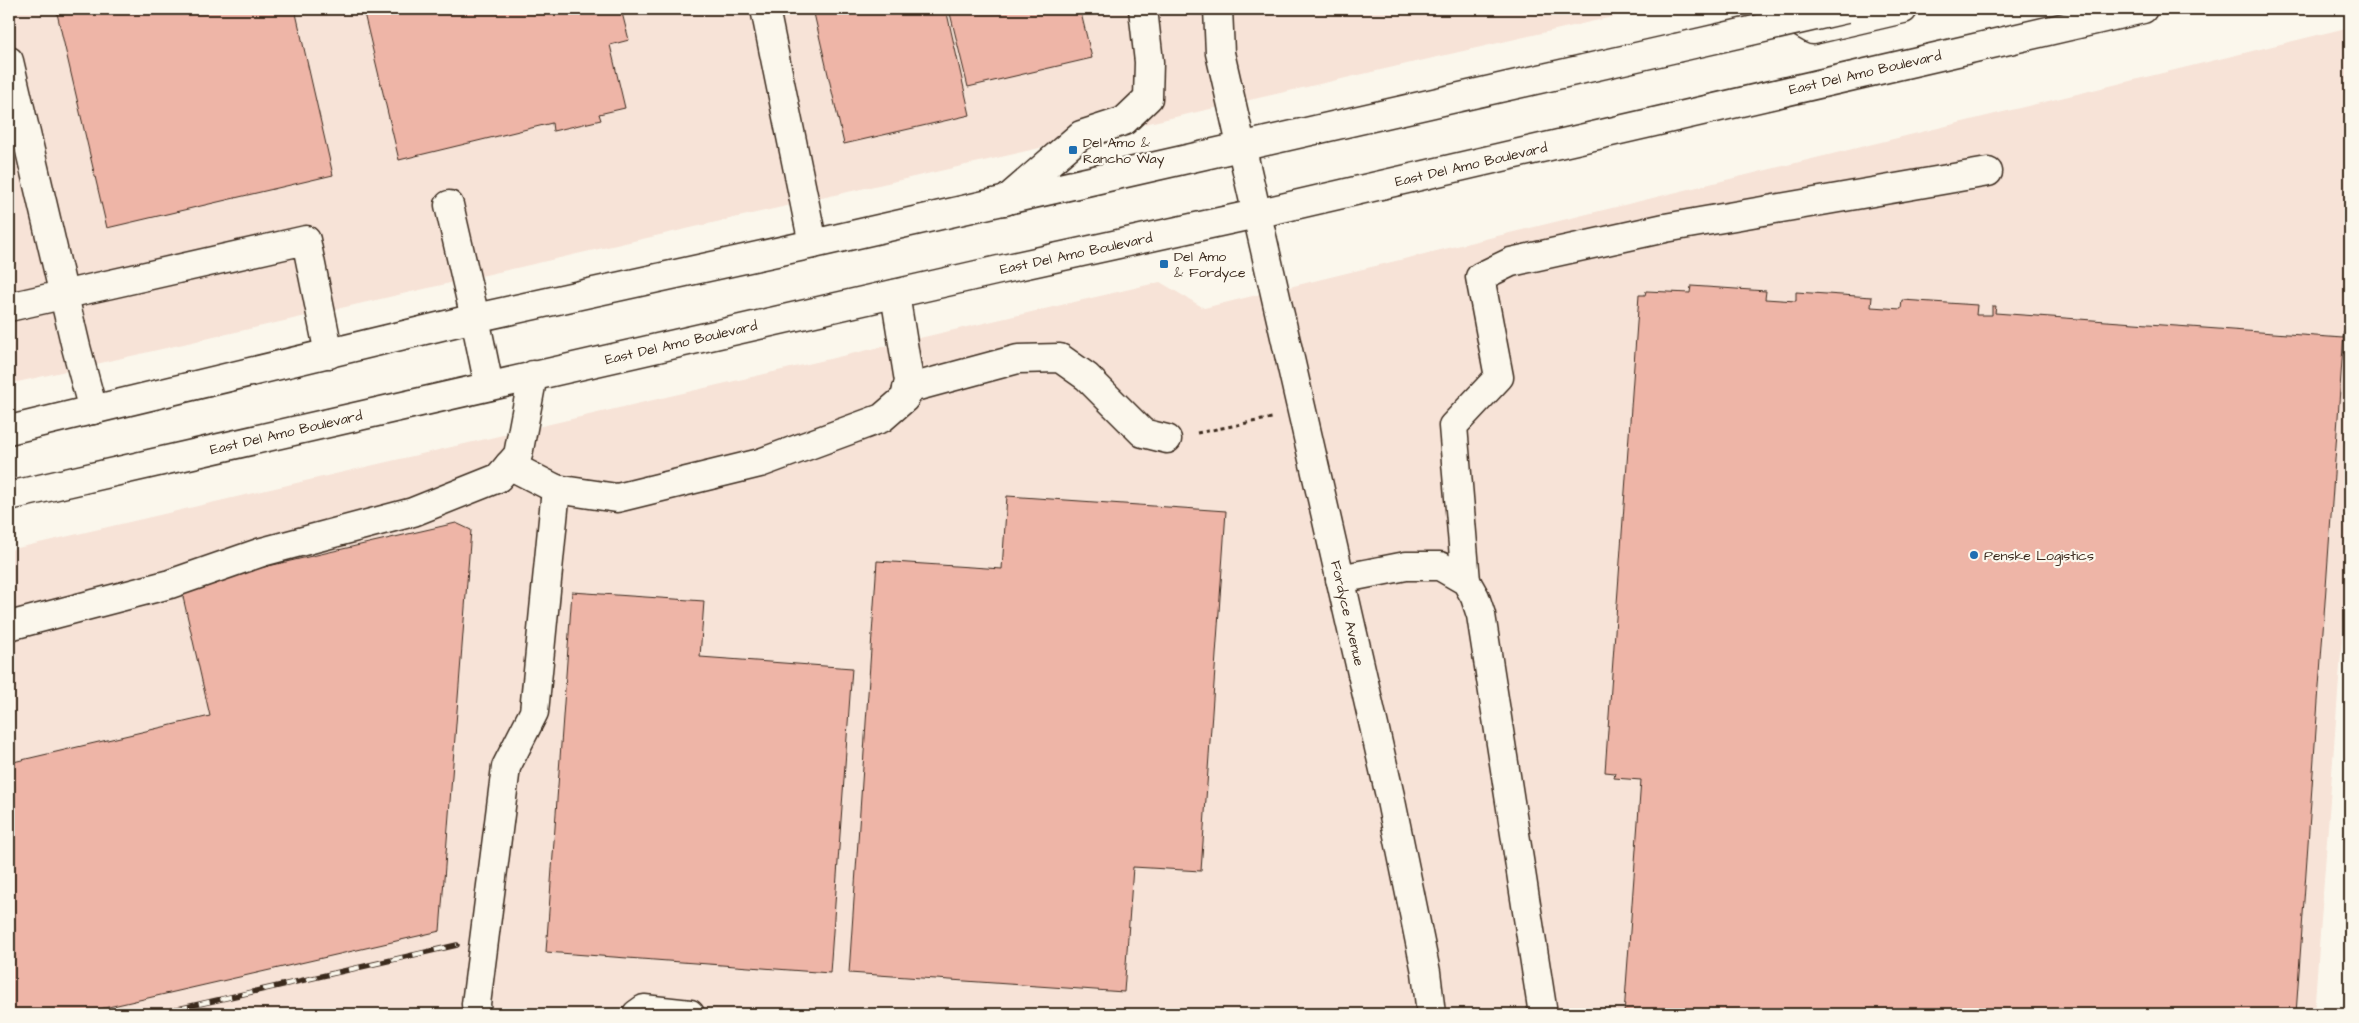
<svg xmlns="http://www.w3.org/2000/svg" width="2359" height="1023" font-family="'Architects Daughter',sans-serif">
<rect width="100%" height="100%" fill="#fbf7ec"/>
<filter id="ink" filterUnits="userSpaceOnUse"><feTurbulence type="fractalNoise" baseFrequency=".02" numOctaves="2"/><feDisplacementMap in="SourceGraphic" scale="10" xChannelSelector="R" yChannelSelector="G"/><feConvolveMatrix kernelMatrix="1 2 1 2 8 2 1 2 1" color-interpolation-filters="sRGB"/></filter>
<g filter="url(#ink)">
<!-- built -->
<g fill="#f7e3d7">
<path d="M9,9H1647L9,384Z"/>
<path d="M2350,27V533L2314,1014H9V550L1160,282L1204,308Z"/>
</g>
<!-- building -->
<g fill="#eeb5a7" stroke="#3b2a1e">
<path d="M56,9H295L333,175L107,228Z"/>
<path d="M363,9H621L629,40L610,45L625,108L599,114L601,120L553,131L552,123L399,160Z"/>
<path d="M813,9H946L970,115L844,144Z"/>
<path d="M949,9H1080L1092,58L968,87Z"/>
<path d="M1691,286L1766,291L1765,299L1796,301V292L1872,297L1871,307L1901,309L1902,300L1977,305L1976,315H1992V306H1996L1995,313L2343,338L2344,332L2296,1014H1624L1641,780L1614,778L1615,773L1605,772L1639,295H1645L1646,291L1690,293Z"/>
<path d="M1007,496L1226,511L1201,871L1133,867L1124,992L849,973L877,561L1002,569Z"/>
<path d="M456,523L471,530L440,931L78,1014H9V763L210,716L183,597L190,584Z"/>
<path d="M572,592L704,601L700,657L852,668L830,973L546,952Z"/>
</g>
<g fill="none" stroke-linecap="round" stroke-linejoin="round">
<defs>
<g id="minor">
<path d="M765,9L813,244"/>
<path d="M1218,9L1220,53L1390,796L1426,972L1431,1014"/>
<path d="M1776,9L1813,30L1903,9"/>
<path d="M9,61L76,347L93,410"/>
<path d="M1005,201L1081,135L1124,121L1148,98L1149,62L1143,9"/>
<path d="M449,205L475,318"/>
<path d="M9,307L306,240L329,354"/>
<path d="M907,389L1018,359L1060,358L1087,377L1143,433L1167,439"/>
<path d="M509,465L556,489L617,498L760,463L882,418L905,398L909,381L895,294"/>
<path d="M1340,579L1406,566H1440L1466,581L1475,597L1481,615L1543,1014"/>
<path d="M1466,581L1453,426L1499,377L1480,277L1511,262L1665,228L1988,172"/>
<path d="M9,626L170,584L262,552L413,512L498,478L518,455L533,375"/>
<path d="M477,1014L476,1004L506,767L534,712L556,489"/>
<path d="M637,1014L644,1009L690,1014"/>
</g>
<g id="major">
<path d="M475,318L489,386"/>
<path d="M9,430L475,318L813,244L1676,48"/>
<path d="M9,496L999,270L1256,214L2143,9"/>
</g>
</defs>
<!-- minor casing -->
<use href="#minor" stroke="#3b2a1e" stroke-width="31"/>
<!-- major casing -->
<use href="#major" stroke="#3b2a1e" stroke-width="31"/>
<!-- path -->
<path stroke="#3b2a1e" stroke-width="3" stroke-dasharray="4 4" stroke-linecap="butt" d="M1197,433L1272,418"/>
<!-- minor -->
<use href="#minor" stroke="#fbf7ec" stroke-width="28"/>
<!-- major -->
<use href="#major" stroke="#fbf7ec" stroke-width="28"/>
<defs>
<g id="rail">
<path d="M156,1014L457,945"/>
<path d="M307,1014L313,1013"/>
</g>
</defs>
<!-- rail casing -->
<use href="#rail" stroke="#3b2a1e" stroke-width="5.5"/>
<!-- rail -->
<use href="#rail" stroke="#fbf7ec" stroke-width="4" stroke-dasharray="11" stroke-linecap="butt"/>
<defs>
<path id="major-bridge" d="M1676,48L1846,9"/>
</defs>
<!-- major-bridge casing -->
<use href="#major-bridge" stroke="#3b2a1e" stroke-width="31" stroke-linecap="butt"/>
<!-- major-bridge -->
<use href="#major-bridge" stroke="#fbf7ec" stroke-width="28"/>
</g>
</g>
<!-- markers -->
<g fill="#1f6fb2" stroke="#fbf7ec" stroke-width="2">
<rect x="1068" y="145" width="10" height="10" rx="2.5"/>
<rect x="1159" y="259" width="10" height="10" rx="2.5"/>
<circle cx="1974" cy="555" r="5"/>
</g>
<g text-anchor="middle" stroke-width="4.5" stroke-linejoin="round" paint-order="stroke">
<!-- street labels -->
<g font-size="14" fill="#3b2a1e" stroke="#fbf7ec">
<text transform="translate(1865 72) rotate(-13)" y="5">East Del Amo Boulevard</text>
<text transform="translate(1471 164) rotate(-13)" y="5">East Del Amo Boulevard</text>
<text transform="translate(1076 253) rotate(-12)" y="5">East Del Amo Boulevard</text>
<text transform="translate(681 342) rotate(-13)" y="5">East Del Amo Boulevard</text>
<text transform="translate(286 432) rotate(-13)" y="5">East Del Amo Boulevard</text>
<text transform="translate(1348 613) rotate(77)" y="5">Fordyce Avenue</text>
</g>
<!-- poi labels -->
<g font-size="14" fill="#3b2a1e" stroke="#fbf7ec" text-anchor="start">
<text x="1083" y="147">Del Amo &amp;<tspan x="1083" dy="16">Rancho Way</tspan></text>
<text x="1174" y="261">Del Amo<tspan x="1174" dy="16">&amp; Fordyce</tspan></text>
<text x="1984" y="560">Penske Logistics</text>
</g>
</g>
<!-- margin -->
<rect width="2359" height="1023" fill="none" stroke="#fbf7ec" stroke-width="30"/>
<rect x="15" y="15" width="2329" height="993" fill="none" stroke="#3b2a1e" stroke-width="2" filter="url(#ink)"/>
</svg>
